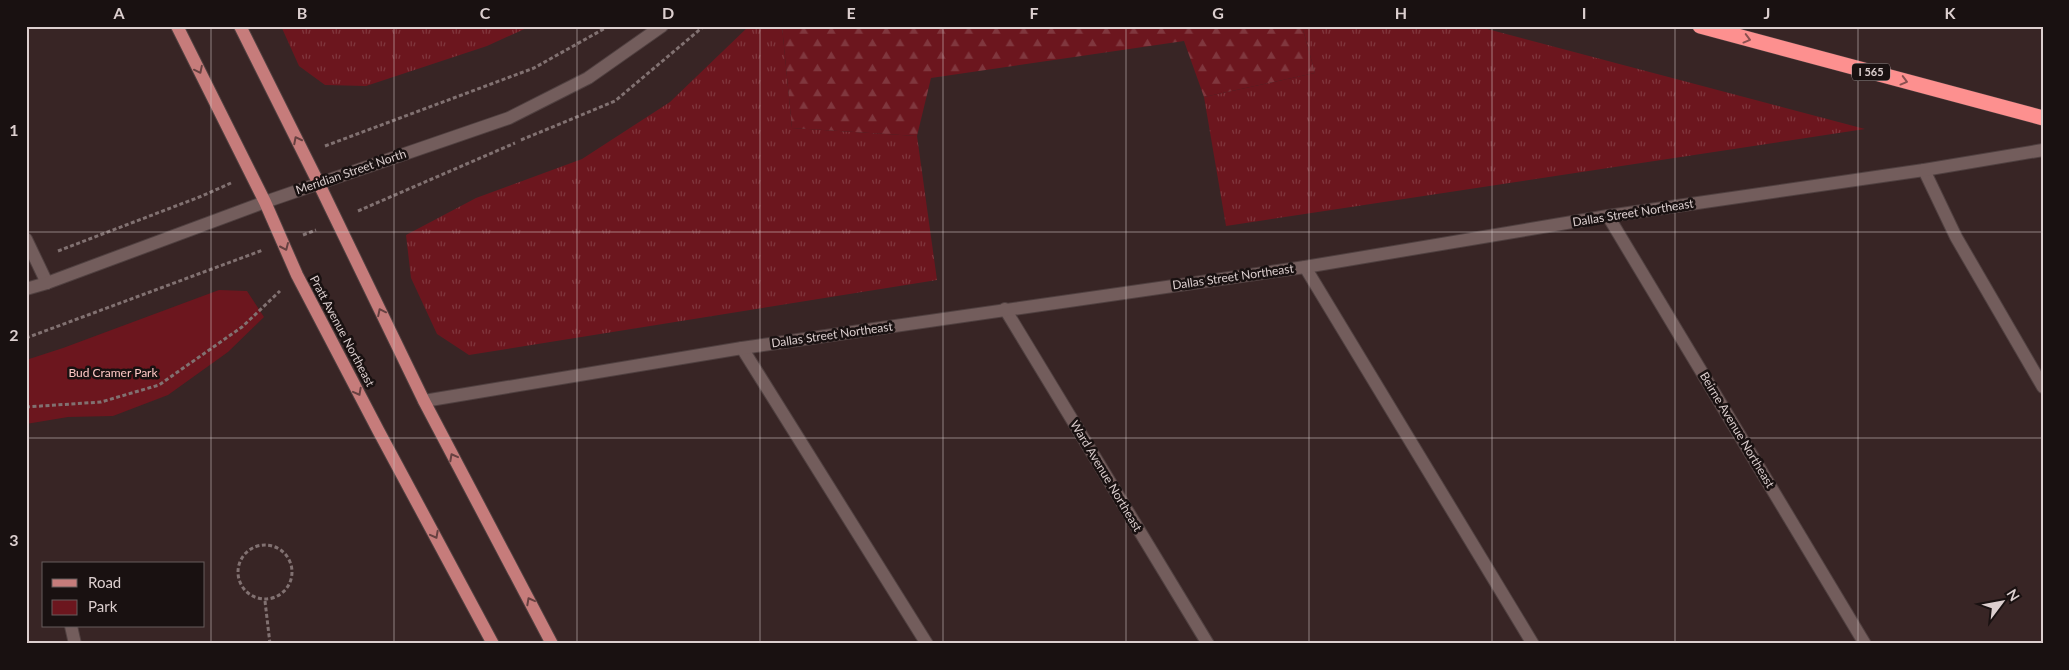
<svg xmlns="http://www.w3.org/2000/svg" width="2069" height="670" font-family="Lato,sans-serif">
<defs>
<pattern id="grass-tufts" width="24" height="20" patternUnits="userSpaceOnUse" patternTransform="scale(1.25)"><rect width="24" height="20" fill="#6c161e"/><path d="M3 7l-1-3M5 7V3M7 7l1-3M15 17l-1-3M17 17v-4M19 17l1-3" fill="none" stroke="#80373e"/></pattern>
<pattern id="forest-firs" width="22" height="20" patternUnits="userSpaceOnUse" patternTransform="scale(1.25)"><rect width="22" height="20" fill="#6c161e"/><path d="M5 1l3.5 6h-7zM16 11l3.5 6h-7z" fill="#80373e"/></pattern>
</defs>
<rect width="100%" height="100%" fill="#382525"/>
<!-- grass -->
<g fill="url(#grass-tufts)">
<path d="M281,26H531L487,46L366,86L325,85L299,66Z"/>
<path d="M749,26H782L792,128L917,136L937,280L469,355L437,334L411,278L406,235L476,198L582,159L670,102Z"/>
<path d="M1302,26H1476L1865,129L1226,226L1204,97L1315,73Z"/>
</g>
<!-- forest -->
<path fill="url(#forest-firs)" d="M782,26H1302L1315,73L1204,97L1184,41L931,78L917,136L792,128Z"/>
<!-- park -->
<path fill="#6c161e" d="M219,290L247,291L264,317L228,352L168,395L113,416L68,417L26,424V360L63,348Z"/>
<g fill="none" stroke-linecap="round" stroke-linejoin="round">
<defs>
<g id="minor">
<path d="M1924,170L1956,237L2043,387"/>
<path d="M1608,216L1865,644"/>
<path d="M26,239L47,283"/>
<path d="M1305,267L1533,644"/>
<path d="M26,289L47,283L265,202L509,118L588,78L662,26"/>
<path d="M1005,309L1208,644"/>
<path d="M742,348L927,644"/>
<path d="M424,401L742,348L1305,267L1608,216L1924,170L2043,150"/>
<path d="M71,626L75,644"/>
</g>
<g id="major">
<path d="M177,26L265,202L297,275L378,430L493,644"/>
<path d="M240,26L319,184L424,401L552,644"/>
</g>
<path id="highway" d="M1700,26L2043,118"/>
</defs>
<!-- minor casing -->
<use href="#minor" stroke="#504040" stroke-width="14"/>
<!-- major casing -->
<use href="#major" stroke="#504040" stroke-width="14"/>
<!-- highway casing -->
<use href="#highway" stroke="#504040" stroke-width="16"/>
<!-- path -->
<g stroke="#817171" stroke-width="3" stroke-dasharray="4 2.5" stroke-linecap="butt">
<path d="M521,140L615,101L704,26"/>
<path d="M325,146L534,68L609,26"/>
<path d="M358,211L515,143"/>
<path d="M303,235L316,230"/>
<path d="M58,251L202,196L231,183"/>
<path d="M26,338L263,250"/>
<path d="M26,407L101,402L159,385L242,327L280,291"/>
<circle cx="265" cy="572" r="27"/>
<path d="M265,601L270,644"/>
</g>
<!-- minor -->
<use href="#minor" stroke="#735d5c" stroke-width="12"/>
<!-- major -->
<use href="#major" stroke="#c67c7b" stroke-width="12"/>
<!-- highway -->
<use href="#highway" stroke="#fd908f" stroke-width="15"/>
</g>
<!-- one-way arrows -->
<defs><path id="oneway-chevron" d="M-2-3.5L2.5 0L-2 3.5" fill="none" stroke-width="1.6" stroke-linecap="round" stroke-linejoin="round" transform="scale(1.25)"/></defs>
<g stroke="#8b5050">
<use href="#oneway-chevron" transform="translate(1747 39) rotate(15)"/>
<use href="#oneway-chevron" transform="translate(1904 81) rotate(15)"/>
</g>
<g stroke="#674141">
<use href="#oneway-chevron" transform="translate(199 70) rotate(64)"/>
<use href="#oneway-chevron" transform="translate(297 140) rotate(-117)"/>
<use href="#oneway-chevron" transform="translate(285 247) rotate(66)"/>
<use href="#oneway-chevron" transform="translate(381 312) rotate(-116)"/>
<use href="#oneway-chevron" transform="translate(358 392) rotate(62)"/>
<use href="#oneway-chevron" transform="translate(453 457) rotate(-118)"/>
<use href="#oneway-chevron" transform="translate(435 535) rotate(62)"/>
<use href="#oneway-chevron" transform="translate(530 601) rotate(-118)"/>
</g>
<!-- grid -->
<path fill="none" stroke="#dccfcf" stroke-width="1" stroke-opacity="0.55" d="M211,26V644M394,26V644M577,26V644M760,26V644M943,26V644M1126,26V644M1309,26V644M1492,26V644M1675,26V644M1858,26V644M26,232H2043M26,438H2043"/>
<g text-anchor="middle" stroke-width="5" stroke-linejoin="round" paint-order="stroke">
<!-- shield labels -->
<rect fill="#191111" stroke="#a29696" stroke-width="1" x="1852" y="63.5" width="38" height="17" rx="4"/>
<g font-size="11" font-weight="bold" fill="#dccfcf">
<text x="1871" y="76">I 565</text>
</g>
<!-- street labels -->
<g font-size="12" fill="#dccfcf" stroke="#191111">
<text transform="translate(351 172) rotate(-19)" y="4">Meridian Street North</text>
<text transform="translate(1633 213) rotate(-9)" y="4">Dallas Street Northeast</text>
<text transform="translate(1233 277) rotate(-8)" y="4">Dallas Street Northeast</text>
<text transform="translate(342 331) rotate(62)" y="4">Pratt Avenue Northeast</text>
<text transform="translate(832 335) rotate(-8)" y="4">Dallas Street Northeast</text>
<text transform="translate(1737 430) rotate(59)" y="4">Beirne Avenue Northeast</text>
<text transform="translate(1106 476) rotate(59)" y="4">Ward Avenue Northeast</text>
</g>
<!-- park labels -->
<g font-size="12" fill="#fdc7c4" stroke="#191111">
<text x="113" y="377">Bud Cramer Park</text>
</g>
</g>
<!-- border -->
<rect width="2069" height="670" fill="none" stroke="#191111" stroke-width="55"/>
<!-- legend -->
<rect x="42" y="562" width="162" height="65" fill="#191111" stroke="#675d5d"/>
<rect x="52" y="579" width="25" height="8" fill="#c67c7b" stroke="#675d5d"/>
<text x="88" y="588" font-size="15" fill="#dccfcf">Road</text>
<rect x="52" y="600" width="25" height="15" fill="#6c161e" stroke="#675d5d"/>
<text x="88" y="612" font-size="15" fill="#dccfcf">Park</text>
<!-- north arrow -->
<g transform="translate(2002 602) rotate(58)" stroke="#191111" stroke-width="4" paint-order="stroke">
<path d="M0-4L9 19L0 12L-9 19Z" fill="#dccfcf"/>
<text y="-8" font-size="14" font-weight="bold" text-anchor="middle" fill="#dccfcf">N</text>
</g>
<rect x="28" y="28" width="2014" height="614" fill="none" stroke="#dccfcf" stroke-width="2"/>
<g font-size="16" text-anchor="middle" font-weight="bold" fill="#dccfcf">
<text x="119" y="19">A</text>
<text x="302" y="19">B</text>
<text x="485" y="19">C</text>
<text x="668" y="19">D</text>
<text x="851" y="19">E</text>
<text x="1034" y="19">F</text>
<text x="1218" y="19">G</text>
<text x="1401" y="19">H</text>
<text x="1584" y="19">I</text>
<text x="1767" y="19">J</text>
<text x="1950" y="19">K</text>
<text x="14" y="136">1</text>
<text x="14" y="341">2</text>
<text x="14" y="546">3</text>
</g>
</svg>
